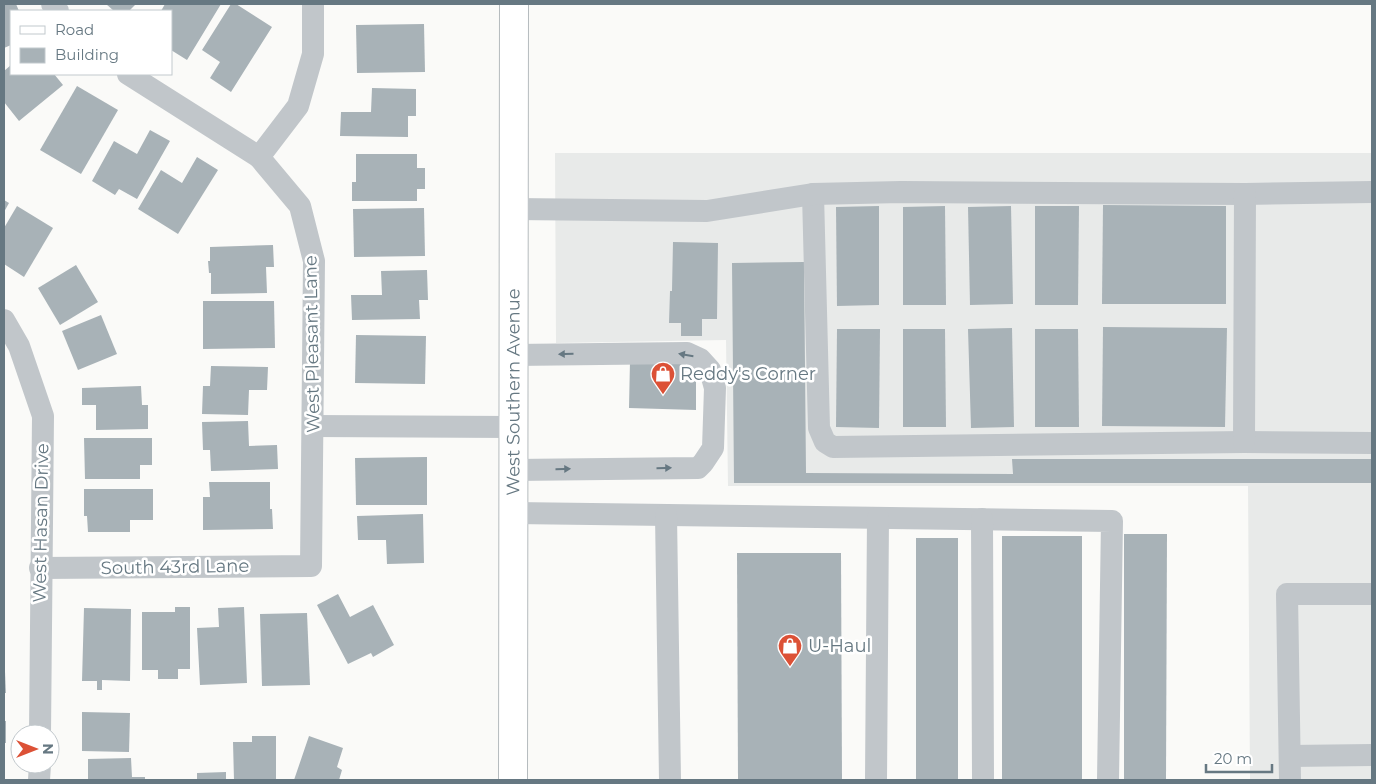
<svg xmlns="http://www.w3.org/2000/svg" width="1376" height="784" font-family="Montserrat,sans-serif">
<rect width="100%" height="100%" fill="#fafaf8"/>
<!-- built -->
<path fill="#e8eae9" d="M555,153H1372V780H1250L1248,486H728L726,340L556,343Z"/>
<!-- building -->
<g fill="#a8b2b7">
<path d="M4,4H16L19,11H11V45L4,48Z"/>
<path d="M106,4H136L129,11H114Z"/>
<path d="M165,4H221L187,60L171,50V11H161Z"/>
<path d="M231,4H236L272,27L231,92L210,78L220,62L202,50Z"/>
<path d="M424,24L425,72L357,73L356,25Z"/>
<path d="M11,65V74H54L63,85L19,121L4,102V71Z"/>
<path d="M77,86L118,110L81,174L40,150Z"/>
<path d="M372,88L416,89V116H408V137L340,136L341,112H371Z"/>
<path d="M150,130L170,141L137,199L119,189L115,195L92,181L114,141L137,154Z"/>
<path d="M356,154H417V168H425V189H417V201H352V182H356Z"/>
<path d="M197,157L218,170L178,234L138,209L161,170L182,183Z"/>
<path d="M4,200L9,203L4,212Z"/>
<path d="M1103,205L1226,206V304H1102Z"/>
<path d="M17,206L53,228L24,277L4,264V228Z"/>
<path d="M879,206V305L837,306L836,207Z"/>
<path d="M945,206L946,305H903V207Z"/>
<path d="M1011,206L1013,304L970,305L968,207Z"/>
<path d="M1035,206H1079L1078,305H1035Z"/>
<path d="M424,208L425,256L354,257L353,209Z"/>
<path d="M673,242L718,243L717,319H702V336H681V323H669L670,291H672Z"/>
<path d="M273,245L274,267H266L267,293L211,294V273H209L208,261H210V247Z"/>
<path d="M804,262L806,473L1013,474L1012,459H1372V483H734L732,263Z"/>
<path d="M76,265L98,302L60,325L38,288Z"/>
<path d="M427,270L428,300H419L420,319L352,320L351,295H382L381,271Z"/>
<path d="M203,301H274L275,348L203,349Z"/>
<path d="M101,315L117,354L78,370L62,331Z"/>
<path d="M1103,327L1227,328L1225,427L1102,426Z"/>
<path d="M1012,328L1014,427L971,428L968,329Z"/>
<path d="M837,329H880L879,428L836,427Z"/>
<path d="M903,329H945L946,427H903Z"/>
<path d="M1035,329H1078L1079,427H1035Z"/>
<path d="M356,335L426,336L425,384L355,383Z"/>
<path d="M630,361L686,362V380L696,381V410L629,408Z"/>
<path d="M211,366L268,367L267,390H249L248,415L202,414L203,386H210Z"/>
<path d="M141,386L142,405H148V429L96,430V405H82V388Z"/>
<path d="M248,421L249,446L277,445L278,469L211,471L210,450H203L202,422Z"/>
<path d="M84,438H152V465H140V479H85Z"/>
<path d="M427,457V505H356L355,458Z"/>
<path d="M209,482H270V509H272L273,529L203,530V497H210Z"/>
<path d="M84,489H153V520H130V532H88L87,516H84Z"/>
<path d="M423,514L424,563L387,564L386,540H358L357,516Z"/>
<path d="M1124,534H1167L1166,780H1124Z"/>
<rect x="1002" y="536" width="80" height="244"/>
<rect x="916" y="538" width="42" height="242"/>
<path d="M737,553H841L842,780H738Z"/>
<path d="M338,594L350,617L373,605L394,645L373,657L371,653L348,664L317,605Z"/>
<path d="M175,607H190V669H178V679H158V670H142V612H175Z"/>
<path d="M244,607L247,683L200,685L197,628L219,627L218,608Z"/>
<path d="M84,608L131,609L130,681L102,680V690H97V681H82Z"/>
<path d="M307,613L310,685L262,686L260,614Z"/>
<path d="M4,672H5L6,693H4Z"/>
<path d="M82,712L130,713L129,752L82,751Z"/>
<rect x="4" y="721" width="2" height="22"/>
<path d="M252,736H276V780H234L233,742H252Z"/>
<path d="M309,736L343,748L337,767L342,770L339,780H294Z"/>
<path d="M131,758L132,777H145V780H88V759Z"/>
<path d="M226,772V780H197V773Z"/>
</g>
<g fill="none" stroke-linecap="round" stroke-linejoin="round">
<defs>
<g id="major">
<path id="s1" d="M513,780L514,4"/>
</g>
</defs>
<!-- major casing -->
<use href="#major" stroke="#b5bbbe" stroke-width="30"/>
<!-- minor -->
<g stroke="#c1c6ca" stroke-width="22">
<path d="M52,4L58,11"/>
<path d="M128,74L259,157"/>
<path d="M813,194L819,428L825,442L833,447L1244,442L1372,443"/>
<path d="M514,209L707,211L813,194L901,192L1245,194L1372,192"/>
<path d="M4,320L19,346L43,416L40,734"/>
<path d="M514,355L687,353L700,359L710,370L715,388L713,448L703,463L698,468L514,470"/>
<path d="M313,426L514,427"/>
<path d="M1244,442L1245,194"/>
<path d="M514,513L1112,521L1108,780"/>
<path d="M666,515L670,780"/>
<path d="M982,519L983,780"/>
<path d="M40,568L311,566L314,261L300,206L259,157L298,106L313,54V4"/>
<path d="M1290,756L1372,755"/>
<path d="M39,780L40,764"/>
<path d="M876,780L878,518"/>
<path d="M1290,780L1287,594H1372"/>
</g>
<!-- major -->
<use href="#major" stroke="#fff" stroke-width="28"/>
</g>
<!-- one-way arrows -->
<defs><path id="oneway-solid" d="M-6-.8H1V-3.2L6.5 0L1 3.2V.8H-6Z" transform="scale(1.25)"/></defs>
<g fill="#667882">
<use href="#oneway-solid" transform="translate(566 354) rotate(179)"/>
<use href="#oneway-solid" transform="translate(686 355) rotate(-170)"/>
<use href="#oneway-solid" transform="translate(664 468) rotate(-1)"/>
<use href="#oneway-solid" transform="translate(563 469) rotate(-1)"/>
</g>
<!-- icons -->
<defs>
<symbol id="shop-pin" viewBox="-11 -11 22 30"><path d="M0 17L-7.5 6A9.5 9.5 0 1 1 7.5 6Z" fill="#dc5136" stroke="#fff"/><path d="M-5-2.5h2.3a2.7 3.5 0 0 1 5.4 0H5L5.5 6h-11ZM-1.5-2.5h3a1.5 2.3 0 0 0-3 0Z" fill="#fff"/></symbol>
</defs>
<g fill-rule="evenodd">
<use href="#shop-pin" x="649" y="360" width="28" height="38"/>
<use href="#shop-pin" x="776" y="632" width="28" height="38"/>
</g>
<g text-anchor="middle" stroke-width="5" stroke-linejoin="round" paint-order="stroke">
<!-- street labels -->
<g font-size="18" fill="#667882" stroke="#fff">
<text transform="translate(312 344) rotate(-91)" y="6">West Pleasant Lane</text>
<text dy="6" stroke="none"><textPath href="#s1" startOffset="388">West Southern Avenue</textPath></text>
<text transform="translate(41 523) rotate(-89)" y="6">West Hasan Drive</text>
<text transform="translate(175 567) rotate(-1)" y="6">South 43rd Lane</text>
</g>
<!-- poi labels -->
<g font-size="18" fill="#667882" stroke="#fff" text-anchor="start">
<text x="680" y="380">Reddy's Corner</text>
<text x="808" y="652">U-Haul</text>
</g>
</g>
<!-- border -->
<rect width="1376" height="784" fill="none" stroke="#667882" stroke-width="10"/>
<!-- legend -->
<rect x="10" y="10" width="162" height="65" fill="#ffffff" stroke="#c2c9cd"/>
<rect x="20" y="26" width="25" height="8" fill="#ffffff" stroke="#c2c9cd"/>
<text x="55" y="35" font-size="15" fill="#667882">Road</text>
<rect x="20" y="48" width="25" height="15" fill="#a8b2b7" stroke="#c2c9cd"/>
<text x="55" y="60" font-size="15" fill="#667882">Building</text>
<!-- north arrow -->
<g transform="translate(35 749) rotate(90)"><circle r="24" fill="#ffffff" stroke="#c2c9cd"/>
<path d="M0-4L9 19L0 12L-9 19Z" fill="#dc5136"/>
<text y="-8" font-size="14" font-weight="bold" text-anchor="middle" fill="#667882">N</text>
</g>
<!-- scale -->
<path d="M1206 764v8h66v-8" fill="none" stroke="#667882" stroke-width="2.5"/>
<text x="1214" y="764" font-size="15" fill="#667882" stroke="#ffffff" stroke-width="4" paint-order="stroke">20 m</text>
</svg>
